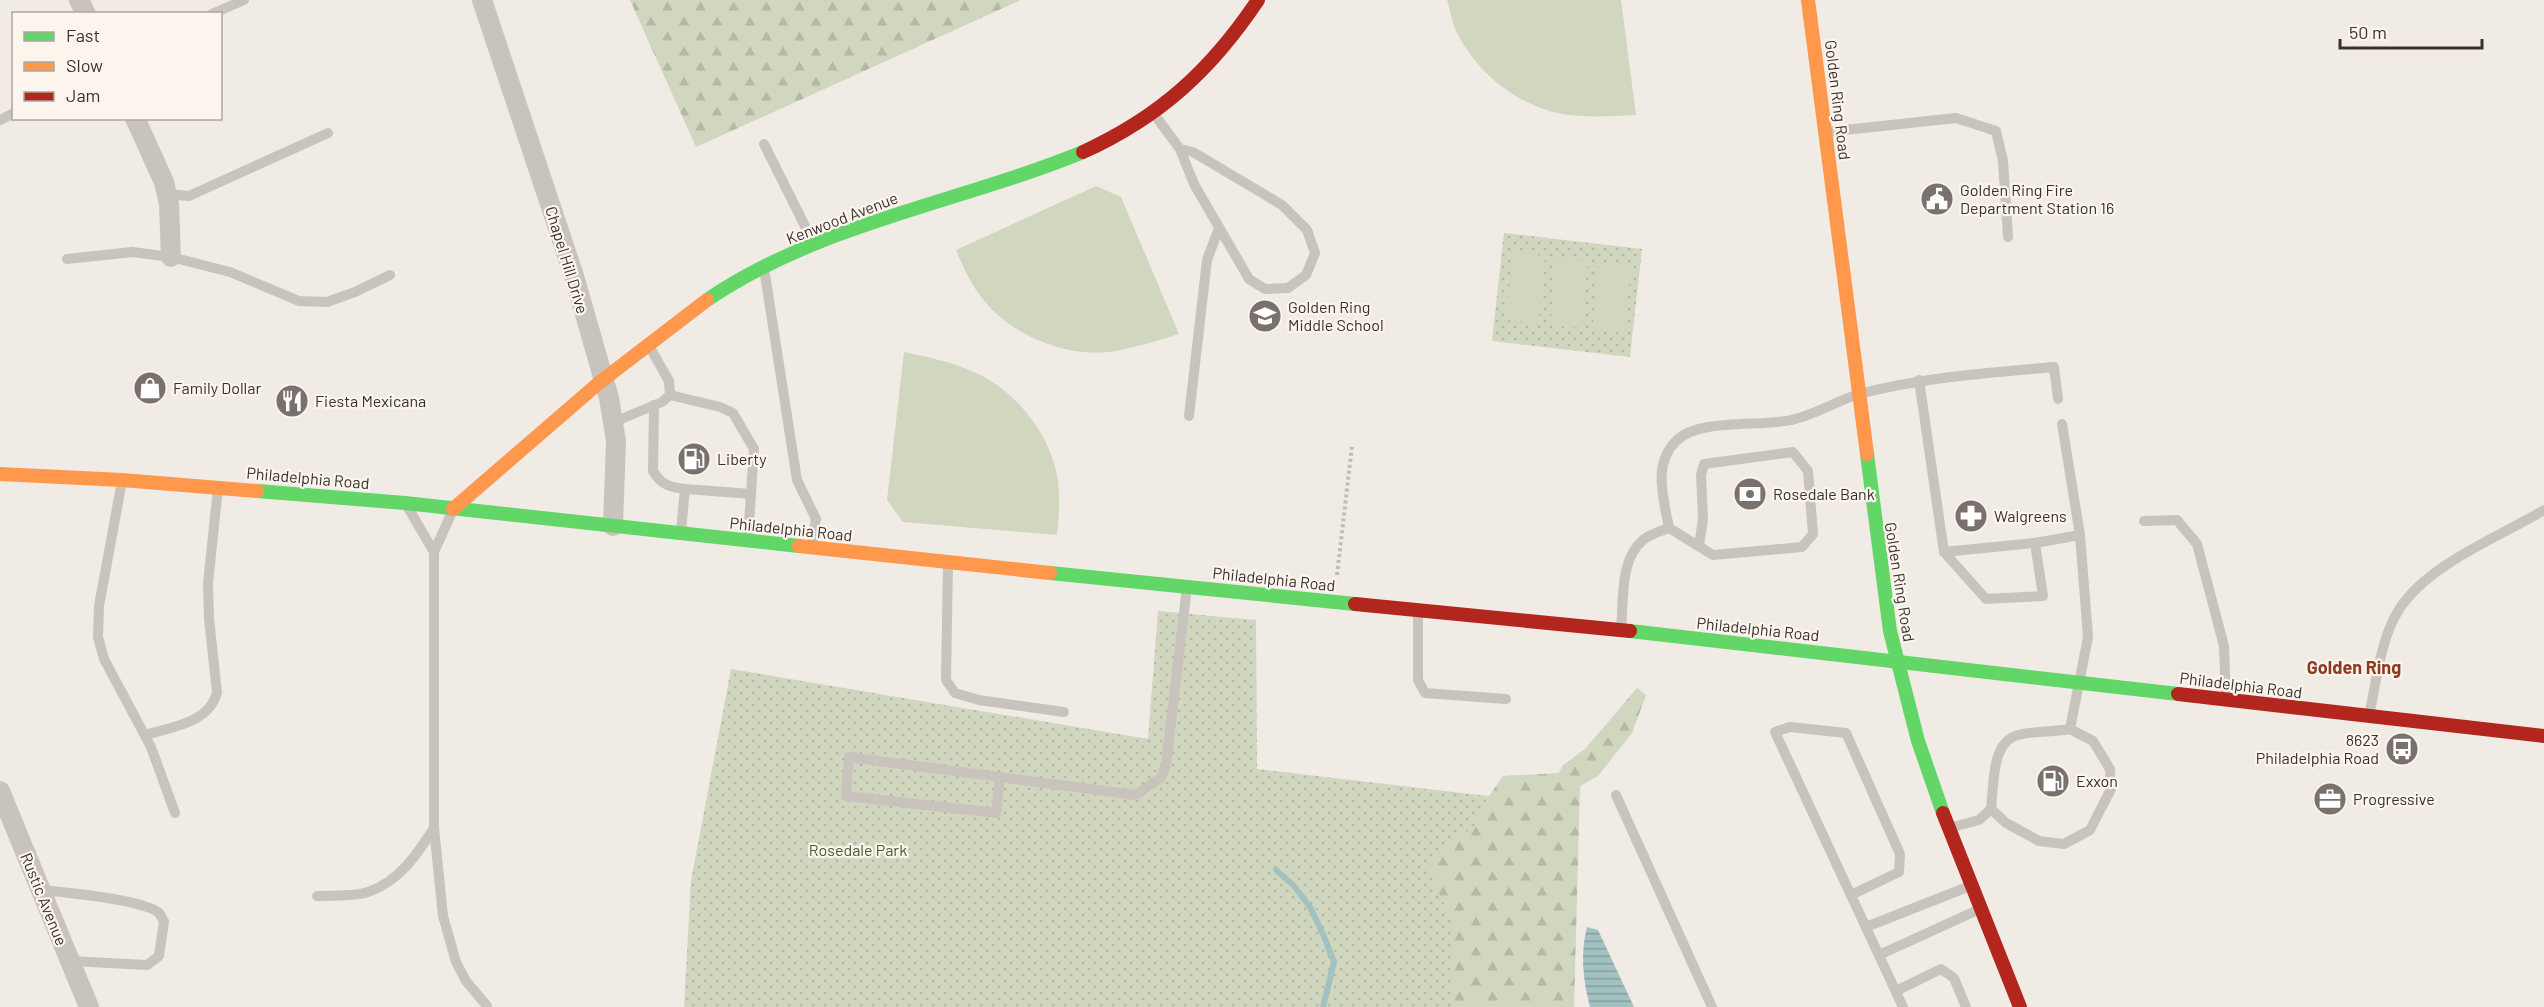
<svg xmlns="http://www.w3.org/2000/svg" width="2544" height="1007" font-family="Barlow,sans-serif">
<defs>
<pattern id="green-dots" width="8" height="8" patternUnits="userSpaceOnUse" patternTransform="scale(1.5)"><rect width="8" height="8" fill="#d1d6bf"/><path d="M2 2h.1M6 6h.1" fill="none" stroke="#b4b8a4" stroke-width="1.8" stroke-linecap="round"/></pattern>
<pattern id="forest-firs" width="22" height="20" patternUnits="userSpaceOnUse" patternTransform="scale(1.5)"><rect width="22" height="20" fill="#d1d6bf"/><path d="M5 1l3.5 6h-7zM16 11l3.5 6h-7z" fill="#b4b8a4"/></pattern>
<pattern id="water-rules" width="6" height="5" patternUnits="userSpaceOnUse" patternTransform="scale(1.5)"><rect width="6" height="5" fill="#a1c2c1"/><path d="M0 2.5h6" fill="none" stroke="#849e9d"/></pattern>
</defs>
<rect width="100%" height="100%" fill="#f0ebe5"/>
<!-- green -->
<g fill="url(#green-dots)">
<path d="M1504,233L1642,249L1630,357L1492,341Z"/>
<path d="M1158,611L1256,620L1257,769L1564,805L1557,1007H684L691,881L731,669L1148,739Z"/>
</g>
<!-- forest -->
<g fill="url(#forest-firs)">
<path d="M630,0H1021L696,147Z"/>
<path d="M1637,688L1646,695L1632,733L1598,776L1580,786L1574,1007H1453L1454,918L1443,902L1429,871L1436,851L1475,826L1485,802L1503,776L1559,773L1562,766L1585,749Z"/>
</g>
<!-- pitch -->
<g fill="#d1d6bf">
<path d="M1447,0H1621L1636,115C1612,116 1587,118 1562,114C1518,106 1476,72 1456,31C1452,22 1450,10 1447,0Z"/>
<path d="M1096,186L1121,197L1179,334C1156,341 1132,349 1108,352C1064,357 1009,334 982,298C971,284 963,267 956,250Z"/>
<path d="M1513,252L1545,256L1538,323L1506,320Z"/>
<path d="M1556,258L1588,261L1581,328L1550,325Z"/>
<path d="M1599,262L1631,266L1624,333L1592,330Z"/>
<path d="M904,352C928,357 952,362 974,372C1015,389 1052,436 1058,481C1060,499 1059,517 1057,535L903,522L887,500Z"/>
</g>
<!-- water -->
<path fill="url(#water-rules)" d="M1587,927L1598,930L1634,1007H1590C1583,980 1580,954 1587,927Z"/>
<g fill="none" stroke-linecap="round" stroke-linejoin="round">
<!-- stream -->
<path stroke="#a1c2c1" stroke-width="6" d="M1276,870L1294,886L1310,907L1323,934L1334,962L1323,1007"/>
<!-- path -->
<path stroke="#c2bbb6" stroke-width="4" stroke-dasharray="3 3" stroke-linecap="butt" d="M1337,575L1352,446"/>
<!-- lane -->
<g stroke="#c9c3be" stroke-width="10">
<path d="M212,14L244,0"/>
<path d="M1154,114L1180,149L1194,184L1249,279L1265,289L1288,288L1306,275L1315,253L1307,230L1282,205L1193,152L1180,149"/>
<path d="M0,120L14,113"/>
<path d="M1826,132L1956,118L1996,131L2003,161L2008,237"/>
<path d="M764,144L814,244"/>
<path d="M166,194L189,196L328,133"/>
<path d="M67,259L132,252L171,257L230,272L299,301L327,302L355,292L390,275"/>
<path d="M764,268L797,480L816,519L812,545"/>
<path d="M1919,380L1944,552L1986,599L2043,596L2035,543L2080,535"/>
<path d="M670,395L720,407L733,413L754,449L748,538"/>
<path d="M654,405L653,471C661,485 670,487 685,489L681,531"/>
<path d="M1189,416L1207,260L1219,228"/>
<path d="M614,422L662,402L670,395L669,381L648,344"/>
<path d="M122,481L99,606L98,637L104,659L151,747L175,813"/>
<path d="M685,489L751,494"/>
<path d="M407,506L434,552"/>
<path d="M453,510L434,552V828L443,916L456,962L466,981L487,1006"/>
<path d="M2144,521L2177,520L2197,544L2224,646L2226,700"/>
<path d="M1669,528C1664,499 1652,465 1676,441C1698,418 1761,427 1791,420C1815,415 1836,401 1859,394C1923,377 1988,373 2054,367L2058,399"/>
<path d="M1944,552L2035,543"/>
<path d="M948,563L946,680L955,693L979,700L1064,712"/>
<path d="M1418,610V680L1425,693L1506,699"/>
<path d="M1621,629C1624,601 1619,560 1643,540C1650,534 1661,531 1669,528L1713,555L1802,547L1813,534L1808,471L1793,452L1704,464L1701,475L1703,519L1699,546"/>
<path d="M2369,715C2377,681 2380,638 2400,608C2429,564 2499,537 2544,510"/>
<path d="M145,735C171,727 210,723 217,692L209,619L208,583L218,488"/>
<path d="M1000,777L996,813L846,796L849,757L1135,795L1161,778L1166,765L1187,587"/>
<path d="M1616,795L1712,1007"/>
<path d="M1991,809L2006,823L2039,841L2064,844L2090,830L2111,789L2110,769L2093,741L2070,729"/>
<path d="M1949,828L1979,820L1991,809C1994,785 1991,742 2018,735C2033,731 2054,732 2070,729L2088,637L2080,535L2062,424"/>
<path d="M41,890C63,892 144,900 159,913C161,915 162,919 164,921L159,956L147,965L70,961"/>
<path d="M1851,895L1899,872L1900,854L1846,733L1790,727L1775,732L1903,1007"/>
<path d="M317,896C333,895 353,897 368,892C399,882 418,853 434,828"/>
<path d="M1866,927L1970,886"/>
<path d="M1879,955L1980,909"/>
<path d="M1896,991L1941,969L1954,978L1966,1007"/>
</g>
<!-- street -->
<g stroke="#c9c3be" stroke-width="20">
<path d="M79,0L86,14"/>
<path d="M482,0L574,276L609,398L616,441L613,526"/>
<path d="M135,118L164,182L169,204L171,257"/>
<path d="M0,791L89,1007"/>
</g>
<!-- fast -->
<g stroke="#63d668" stroke-width="14">
<path d="M707,300C820,223 959,203 1083,152"/>
<path d="M1867,454L1890,631L1918,741L1943,813"/>
<path d="M257,491L405,503L799,546"/>
<path d="M1050,573L1355,604"/>
<path d="M1630,631L2178,694"/>
</g>
<!-- slow -->
<g stroke="#ff974d" stroke-width="14">
<path d="M1808,0L1867,454"/>
<path d="M0,474L122,480L257,491"/>
<path d="M453,509L600,382L707,300"/>
<path d="M799,546L1050,573"/>
</g>
<!-- jam -->
<g stroke="#b3261e" stroke-width="14">
<path d="M1083,152C1160,117 1211,70 1258,0"/>
<path d="M1355,604L1630,631"/>
<path d="M2178,694L2544,736"/>
<path d="M1943,813L2020,1007"/>
</g>
</g>
<!-- icons -->
<defs>
<symbol id="civic-disc" viewBox="-11 -11 22 22"><circle r="9.5" fill="#7a716c" stroke="#fbf5ee"/><path d="M-.6-6.5H3V-4.5H.6V-3L4-1V1h2V6H-6V1h2V-1L-.6-3ZM-1.2 2.5V6h2.4V2.5Z" fill="#fff"/></symbol>
<symbol id="school-disc" viewBox="-11 -11 22 22"><circle r="9.5" fill="#7a716c" stroke="#fbf5ee"/><path d="M0-5L7-2L0 1L-7-2ZM-4 1L0 2.5L4 1V4Q0 6-4 4Z" fill="#fff"/></symbol>
<symbol id="shop-disc" viewBox="-11 -11 22 22"><circle r="9.5" fill="#7a716c" stroke="#fbf5ee"/><path d="M-5-2.5h2.3a2.7 3.5 0 0 1 5.4 0H5L5.5 6h-11ZM-1.5-2.5h3a1.5 2.3 0 0 0-3 0Z" fill="#fff"/></symbol>
<symbol id="restaurant-disc" viewBox="-11 -11 22 22"><circle r="9.5" fill="#7a716c" stroke="#fbf5ee"/><path d="M-5-6h1v4h1v-4h1v4h1v-4h1v5L-1.5 .5V6h-2V.5L-5-1ZM5-6V6H3V1.5H1.5Q1.5-4 5-6Z" fill="#fff"/></symbol>
<symbol id="fuel-disc" viewBox="-11 -11 22 22"><circle r="9.5" fill="#7a716c" stroke="#fbf5ee"/><path d="M-5.5-6h7V0h2V4h1.3V-2.5L3-4.5l.8-.8L6-3V5H2.5V1h-1V6h-7ZM-4.2-4.7v3.2H.2V-4.7Z" fill="#fff"/></symbol>
<symbol id="bank-disc" viewBox="-11 -11 22 22"><circle r="9.5" fill="#7a716c" stroke="#fbf5ee"/><path d="M-6-4H6V4H-6ZM0-2.3a2.3 2.3 0 1 0 0 4.6a2.3 2.3 0 1 0 0-4.6Z" fill="#fff"/></symbol>
<symbol id="pharmacy-disc" viewBox="-11 -11 22 22"><circle r="9.5" fill="#7a716c" stroke="#fbf5ee"/><path d="M-2-6h4v4h4v4h-4v4h-4v-4h-4v-4h4Z" fill="#fff"/></symbol>
<symbol id="bus-disc" viewBox="-11 -11 22 22"><circle r="9.5" fill="#7a716c" stroke="#fbf5ee"/><path d="M-5-6H5V4H4V6H2V4H-2V6H-4V4H-5ZM-3.5-4V0h7V-4ZM-3.5 1.2v1.5H-2V1.2ZM2 1.2v1.5H3.5V1.2Z" fill="#fff"/></symbol>
<symbol id="office-disc" viewBox="-11 -11 22 22"><circle r="9.5" fill="#7a716c" stroke="#fbf5ee"/><path d="M-6-3h4V-5.5h4V-3h4V5H-6ZM-1-4.5V-3h2v-1.5ZM-6 0V1H6V0Z" fill="#fff"/></symbol>
</defs>
<g fill-rule="evenodd">
<use href="#civic-disc" x="1918" y="180" width="38" height="38"/>
<use href="#school-disc" x="1246" y="297" width="38" height="38"/>
<use href="#shop-disc" x="131" y="369" width="38" height="38"/>
<use href="#restaurant-disc" x="273" y="382" width="38" height="38"/>
<use href="#fuel-disc" x="675" y="440" width="38" height="38"/>
<use href="#bank-disc" x="1731" y="475" width="38" height="38"/>
<use href="#pharmacy-disc" x="1952" y="497" width="38" height="38"/>
<use href="#bus-disc" x="2383" y="730" width="38" height="38"/>
<use href="#fuel-disc" x="2034" y="762" width="38" height="38"/>
<use href="#office-disc" x="2311" y="780" width="38" height="38"/>
</g>
<g text-anchor="middle" stroke-width="4.5" stroke-linejoin="round" paint-order="stroke">
<!-- street labels -->
<g font-size="16" fill="#3b302b" stroke="#fbf5ee">
<text transform="translate(1838 100) rotate(83)" y="6">Golden Ring Road</text>
<text transform="translate(842 218) rotate(-21)" y="6">Kenwood Avenue</text>
<text transform="translate(567 260) rotate(73)" y="6">Chapel Hill Drive</text>
<text transform="translate(308 478) rotate(5)" y="6">Philadelphia Road</text>
<text transform="translate(791 529) rotate(6)" y="6">Philadelphia Road</text>
<text transform="translate(1274 579) rotate(6)" y="6">Philadelphia Road</text>
<text transform="translate(1900 582) rotate(81)" y="6">Golden Ring Road</text>
<text transform="translate(1758 629) rotate(6)" y="6">Philadelphia Road</text>
<text transform="translate(2241 685) rotate(7)" y="6">Philadelphia Road</text>
<text transform="translate(44 899) rotate(68)" y="6">Rustic Avenue</text>
</g>
<!-- poi labels -->
<g font-size="16" fill="#3b302b" stroke="#fbf5ee" text-anchor="start">
<text x="1960" y="196">Golden Ring Fire<tspan x="1960" dy="18">Department Station 16</tspan></text>
<text x="1288" y="313">Golden Ring<tspan x="1288" dy="18">Middle School</tspan></text>
<text x="173" y="394">Family Dollar</text>
<text x="315" y="407">Fiesta Mexicana</text>
<text x="717" y="465">Liberty</text>
<text x="1773" y="500">Rosedale Bank</text>
<text x="1994" y="522">Walgreens</text>
<text x="2379" y="746" text-anchor="end">8623<tspan x="2379" dy="18">Philadelphia Road</tspan></text>
<text x="2076" y="787">Exxon</text>
<text x="2353" y="805">Progressive</text>
</g>
<!-- park labels -->
<g font-size="16" fill="#4a5a2e" stroke="#fbf5ee">
<text x="858" y="856">Rosedale Park</text>
</g>
<!-- neighbourhood labels -->
<g font-size="18" font-weight="bold" fill="#8c3b22" stroke="#fbf5ee">
<text x="2354" y="674">Golden Ring</text>
</g>
</g>
<!-- legend -->
<rect x="12" y="12" width="210" height="108" fill="#fbf5ee" stroke="#aea6a0" stroke-width="1.5"/>
<rect x="24" y="32" width="30" height="9" fill="#63d668" stroke="#aea6a0" stroke-width="1.5"/>
<text x="66" y="42" font-size="18" fill="#3b302b">Fast</text>
<rect x="24" y="62" width="30" height="9" fill="#ff974d" stroke="#aea6a0" stroke-width="1.5"/>
<text x="66" y="72" font-size="18" fill="#3b302b">Slow</text>
<rect x="24" y="92" width="30" height="9" fill="#b3261e" stroke="#aea6a0" stroke-width="1.5"/>
<text x="66" y="102" font-size="18" fill="#3b302b">Jam</text>
<!-- scale -->
<path d="M2340 39v9h142v-9" fill="none" stroke="#3b302b" stroke-width="3"/>
<text x="2349" y="39" font-size="18" fill="#3b302b" stroke="#fbf5ee" stroke-width="4.5" paint-order="stroke">50 m</text>
</svg>
